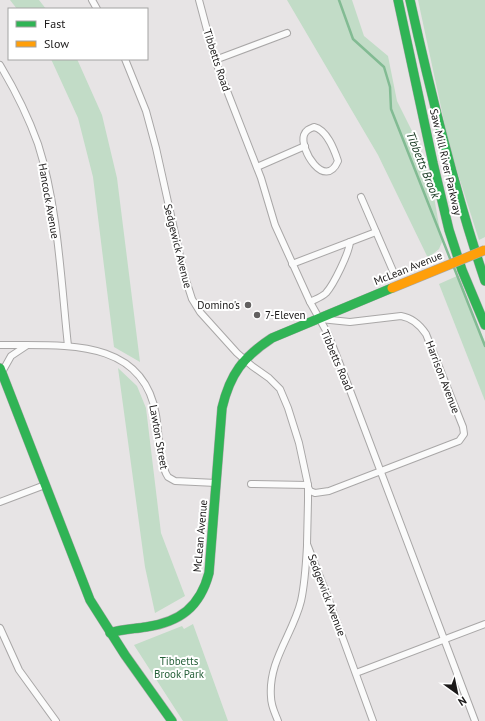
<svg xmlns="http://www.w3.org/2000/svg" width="485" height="721" font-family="'PT Sans',sans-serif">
<rect width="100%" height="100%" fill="#e7e4e5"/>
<!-- green -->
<g fill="#c2dcc7">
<path d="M10,0H39L46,9H17Z"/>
<path d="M287,0H352L364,36L388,56L397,101L420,147L434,197L442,242L439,249L428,258L378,155Z"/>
<path d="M418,0H485V237L479,240L450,149Z"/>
<path d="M51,59H77L102,115L117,178L140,362L114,347L93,177L78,118Z"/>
<path d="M457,276L485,342V401L439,284Z"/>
<path d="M118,368L137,386L146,408L161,533L185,596L155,613L145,567Z"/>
<path d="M193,624L228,721H183L134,645L182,626L184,629Z"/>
</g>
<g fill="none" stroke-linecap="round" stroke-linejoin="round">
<!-- stream -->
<g stroke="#82bb93" stroke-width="2.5">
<path d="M339,0L353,39L384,67L390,87L391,109L451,261"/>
<path d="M453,265L485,346"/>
</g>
<defs>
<g id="street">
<path d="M92,0L97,9"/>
<path d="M199,0L215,60L261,178L275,225L310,302L328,334L348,385L475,721"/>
<path d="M125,59L146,111L156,148L184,274L192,299L200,312L237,353L252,366L269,378L280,389L288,408L299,443L308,485V501L307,544L327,595L373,721"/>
<path d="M215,60L287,33"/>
<path d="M0,65C15,90 28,116 38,144C58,206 61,281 68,346"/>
<path d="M314,127C327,130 334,149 338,161C325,191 299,149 304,135C306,130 309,129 314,127Z"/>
<path d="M257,167L305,146"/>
<path d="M361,197L393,271"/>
<path d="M292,264L376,232"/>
<path d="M310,302C316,299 322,297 326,293C334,284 349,253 350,242"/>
<path d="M0,345C61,346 143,336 156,415C159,432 159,464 168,477L175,481L216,483"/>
<path d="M2,372L11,356L26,346"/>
<path d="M251,484L308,485"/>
<path d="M308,487L310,491L315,493L329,491L459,441L464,434L463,427L426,334C420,325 413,318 401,316L350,322L320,319"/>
<path d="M0,502L45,485"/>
<path d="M0,628L19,670L56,721"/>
<path d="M356,673L485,624"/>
<path d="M278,721C275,713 271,706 271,697C268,661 293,634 301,601C305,583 306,564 307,546"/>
</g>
<g id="fast">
<path d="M398,0L433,163L449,230L462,270L485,325"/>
<path d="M410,0C431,95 454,189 485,281"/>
<path d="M0,368L90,600L125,655L172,721"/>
<path d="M110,633C122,629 134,629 146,627C180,622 200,607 209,573L222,408C230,374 243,357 272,338L392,288"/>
</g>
</defs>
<!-- street casing -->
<use href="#street" stroke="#a9a7a7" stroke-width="8"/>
<!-- fast casing -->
<use href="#fast" stroke="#a9a7a7" stroke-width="10"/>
<!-- street -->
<use href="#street" stroke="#fbfbfb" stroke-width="6"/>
<!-- fast -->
<use href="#fast" stroke="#30b455" stroke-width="9"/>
<defs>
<path id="slow-bridge" d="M392,288L485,250"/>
</defs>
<!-- slow-bridge casing -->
<use href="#slow-bridge" stroke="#a9a7a7" stroke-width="10" stroke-linecap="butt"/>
<!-- slow-bridge -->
<use href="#slow-bridge" stroke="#ff9f0a" stroke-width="9"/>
</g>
<!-- markers -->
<g fill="#626060" stroke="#fff" stroke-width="1.5">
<circle cx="248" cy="305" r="4"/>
<circle cx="257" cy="315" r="4"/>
</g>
<g text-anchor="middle" stroke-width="4" stroke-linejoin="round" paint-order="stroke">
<!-- street labels -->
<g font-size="11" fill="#1b1919" stroke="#fff">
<text transform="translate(217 60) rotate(72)" y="4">Tibbetts Road</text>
<text transform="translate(446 162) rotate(77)" y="4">Saw Mill River Parkway</text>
<text transform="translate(49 201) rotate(80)" y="4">Hancock Avenue</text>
<text transform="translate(178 246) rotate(76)" y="4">Sedgewick Avenue</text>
<text transform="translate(408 268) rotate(-22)" y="4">McLean Avenue</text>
<text transform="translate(337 360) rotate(67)" y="4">Tibbetts Road</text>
<text transform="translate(443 377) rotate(69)" y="4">Harrison Avenue</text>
<text transform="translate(159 437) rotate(80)" y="4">Lawton Street</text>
<text transform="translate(200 536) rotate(-85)" y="4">McLean Avenue</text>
<text transform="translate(327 595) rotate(69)" y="4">Sedgewick Avenue</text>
</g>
<!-- poi labels -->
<g font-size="11" fill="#1b1919" stroke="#fff" text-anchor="end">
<text x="240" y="309">Domino's</text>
<text x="265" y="319" text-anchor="start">7-Eleven</text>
</g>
<!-- park labels -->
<g font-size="11" fill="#255f38" stroke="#fff">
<text x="179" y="665">Tibbetts<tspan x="179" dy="13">Brook Park</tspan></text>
</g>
<!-- water labels -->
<g font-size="12" font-style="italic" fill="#12351d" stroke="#fff">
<text transform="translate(423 165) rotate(68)" y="4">Tibbetts Brook</text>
</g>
</g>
<!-- legend -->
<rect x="8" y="8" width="140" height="52" fill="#ffffff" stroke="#a4a3a3"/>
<rect x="16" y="21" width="20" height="6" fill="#30b455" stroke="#a4a3a3"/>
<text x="44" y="28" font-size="12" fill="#1b1919">Fast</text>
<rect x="16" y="41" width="20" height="6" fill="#ff9f0a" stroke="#a4a3a3"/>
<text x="44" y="48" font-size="12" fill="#1b1919">Slow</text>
<!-- north arrow -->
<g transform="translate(457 693) rotate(147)" stroke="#ffffff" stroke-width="3" paint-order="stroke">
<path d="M0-3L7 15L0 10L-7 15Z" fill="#1b1919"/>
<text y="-6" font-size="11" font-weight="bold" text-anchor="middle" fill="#1b1919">N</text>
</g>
</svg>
